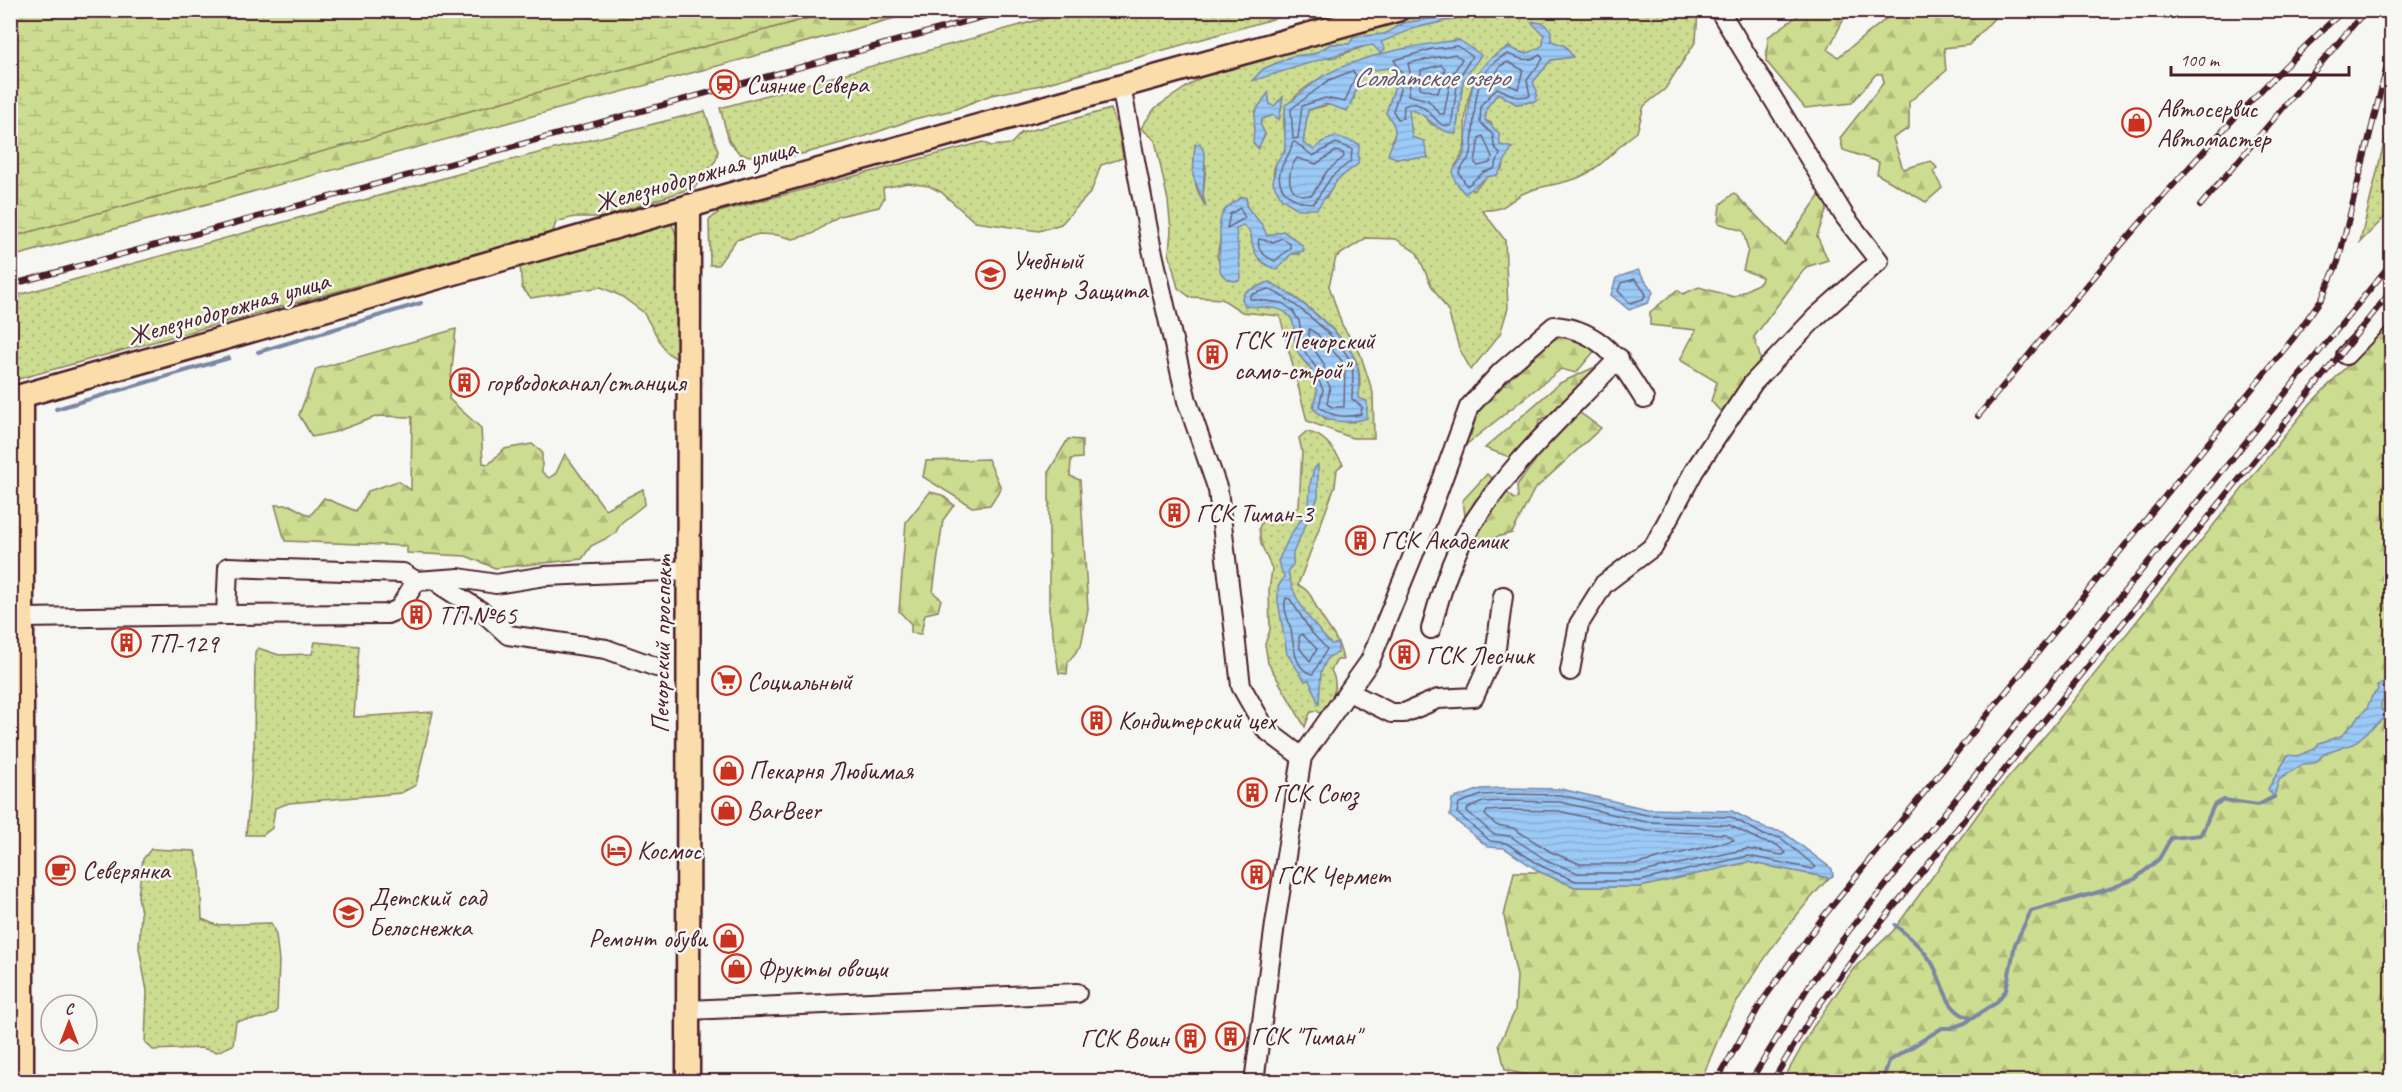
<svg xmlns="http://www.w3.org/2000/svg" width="2402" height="1092" font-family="Caveat,sans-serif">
<defs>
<pattern id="grass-dots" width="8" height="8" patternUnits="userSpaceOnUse" patternTransform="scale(1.5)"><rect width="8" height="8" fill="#ccdc90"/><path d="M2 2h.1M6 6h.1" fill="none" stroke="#b1bc7c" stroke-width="1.8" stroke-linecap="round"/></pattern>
<pattern id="forest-firs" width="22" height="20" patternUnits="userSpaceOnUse" patternTransform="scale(1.5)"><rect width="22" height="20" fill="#ccdc90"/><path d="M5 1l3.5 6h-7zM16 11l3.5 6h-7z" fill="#b1bc7c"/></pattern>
<pattern id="wetland-marsh" width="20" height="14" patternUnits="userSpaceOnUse" patternTransform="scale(1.5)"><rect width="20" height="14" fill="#ccdc90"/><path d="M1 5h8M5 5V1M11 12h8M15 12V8" fill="none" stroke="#b1bc7c"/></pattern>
<pattern id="water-rules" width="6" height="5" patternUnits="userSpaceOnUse" patternTransform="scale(1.5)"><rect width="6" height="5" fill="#9bcaf7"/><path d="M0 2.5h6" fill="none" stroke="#87add4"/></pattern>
</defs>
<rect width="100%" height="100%" fill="#f6f6f2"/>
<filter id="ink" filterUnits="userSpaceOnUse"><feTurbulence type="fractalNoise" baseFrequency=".0167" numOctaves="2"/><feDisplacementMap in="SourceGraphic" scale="12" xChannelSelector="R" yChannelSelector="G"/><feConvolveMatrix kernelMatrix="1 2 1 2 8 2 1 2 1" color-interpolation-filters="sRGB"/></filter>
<g filter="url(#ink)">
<!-- grass -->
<g fill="url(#grass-dots)" stroke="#8b7e5e" stroke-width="1.5" fill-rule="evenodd">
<path d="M1071,11H1301L1041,85L991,95L953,110L914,119L866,136L806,153L774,160L740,154L729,141L720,108Z"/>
<path d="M1438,11H1466L1439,14L1434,18L1404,23L1385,34L1354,37L1350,44H1331L1314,54L1293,56L1263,69L1253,80L1319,59L1335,57L1415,28L1488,11H1698L1696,41L1665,89L1644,106L1637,132C1617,146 1603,167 1580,177C1562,185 1539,185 1522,194C1504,204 1505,211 1482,210L1505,240L1508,308L1500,334L1471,370L1459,348L1448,311L1431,285L1417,253L1396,239L1366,238L1336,257L1329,286L1342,325L1360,353L1373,393L1374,438H1352L1307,421L1280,316L1242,312L1222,299L1190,297L1178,288L1169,253L1171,230L1168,201L1155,140L1141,128L1155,108L1209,72ZM1532,22L1543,23L1551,41L1565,46L1572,57L1551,60L1533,82L1536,101L1516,104L1498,93L1487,107L1485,120L1491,123L1500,145L1512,148L1505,157L1503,168L1487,177L1473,191L1455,166C1466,152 1465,144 1465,127C1466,93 1477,60 1510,47C1524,56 1529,55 1543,45L1544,35ZM1459,40L1463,81L1456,134L1431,124L1421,112L1408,109L1412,137L1428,157L1396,158L1392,141C1399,129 1394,123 1386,113L1398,77L1389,67L1365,71L1356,85L1354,99L1308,110L1303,143L1314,151L1322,142L1357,164L1337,180L1326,198L1282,199C1275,187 1269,173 1278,160C1280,157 1284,153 1285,149C1288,138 1282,127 1284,117C1292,69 1419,45 1459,40ZM1268,94L1270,105L1274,107L1279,101L1282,106L1280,113L1262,119L1260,124L1265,134L1258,148L1255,112ZM1195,145L1206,166L1203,197L1206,207C1192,187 1193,168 1195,145ZM1242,197L1247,201V207L1267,236L1283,231L1297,241L1299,254H1291L1277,270C1260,260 1252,254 1251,233L1244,225L1236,229L1238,264L1241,272L1233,281L1225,276L1217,257C1221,238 1222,209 1242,197ZM1269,282C1295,294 1351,338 1358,367C1363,384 1357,405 1354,422L1327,420L1313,408L1317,391L1312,371L1300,356L1294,323L1288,314L1281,309L1242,298L1245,292Z"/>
<path d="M1111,109L1119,133L1123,158L1101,165L1091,192L1061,224L1039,231L975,222L941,192L929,186L908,183L883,188L884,198L879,207L839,216L812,234L793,239L777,235L759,234L736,240L718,265H710L709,220L719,212L983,142L991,146L1011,144L1021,133Z"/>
<path d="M705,111L718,151L716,160L695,187L605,217H574L556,222L553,232L11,381V297L491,165Z"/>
<path d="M2391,114V211L2360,242Z"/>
<path d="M669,220C688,245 681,315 681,348L677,359L666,352L643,312L621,296L601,287L531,298L522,288L520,264Z"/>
<path d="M1306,432C1324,433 1334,450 1343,464L1337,469L1335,486L1298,585C1313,592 1312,601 1320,614C1331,633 1338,636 1343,660H1337L1331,670C1342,691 1329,698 1322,717L1317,710L1310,713L1305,727L1268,663L1265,644L1270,630L1269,591L1272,569L1261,544L1259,528L1262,521L1291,513L1299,506L1302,451L1299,438Z"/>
<path d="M315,642L359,646L354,717L433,712L416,785L401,793L289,803L275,808L272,828L263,835H246L254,745L255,652L258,648L279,655L312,654Z"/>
<path d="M151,849L195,851L200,871L202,919L216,925L271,923L276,935L279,961L277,1012L265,1018L236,1021L233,1045L217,1052L201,1048L153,1050L145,1042L147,991L139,948L141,913L138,896L143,859Z"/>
</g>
<!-- forest -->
<g fill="url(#forest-firs)" stroke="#8b7e5e" stroke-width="1.5">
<path d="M1806,10L1848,11L1828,50L1838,57L1896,11H1929L1934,16L1941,11H2001L1969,45L1944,48L1946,71L1909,102V128L1893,138L1903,169L1931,161L1937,168L1933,171L1942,188L1926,202L1877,174L1879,162L1843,150L1840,138L1884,82L1882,74H1876L1852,103L1805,108L1766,61L1768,37Z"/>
<path d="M834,11H921L11,257L10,237Z"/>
<path d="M1734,193L1785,245L1819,196L1826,198L1828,206L1817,236L1828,260L1806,267L1754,337L1762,363L1721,412L1711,401L1717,382L1680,360L1696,330L1650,325V312L1677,290L1683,294L1699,287L1734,297L1761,282L1762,277L1743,270L1748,250L1743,231L1718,223L1720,205Z"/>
<path d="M2391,321V1081L1782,1082L1813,1027L1854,968L1893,931L1986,803L2050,730L2310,404Z"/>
<path d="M456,329L449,399L481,428L483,463L489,464L504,449L532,444L542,452V472L549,478L556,473L565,454L605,509L643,489L645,504L621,523L615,534L591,546L582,559L495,568L466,556L407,553V546L285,541L275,505H290L310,516L324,498L356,511L368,491L398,481L411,490L412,417L378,416L335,432L312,437L299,415L316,369Z"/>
<path d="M1562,331L1597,348L1576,373L1561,369L1462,448V442L1471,435L1477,412L1501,380Z"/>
<path d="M1597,366L1599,374L1569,408L1539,420L1538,427L1543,430L1576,410L1601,428L1534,490L1512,533L1477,542L1465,516L1463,500L1487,474L1514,499L1518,498L1517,485L1536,460L1515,459L1485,448L1560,383Z"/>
<path d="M1068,439L1082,440V458L1071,459L1070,476L1080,480L1088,609L1081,646L1068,662L1067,674L1059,673L1049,610V471Z"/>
<path d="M988,459L1001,488L990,505L972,507L923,477L926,461Z"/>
<path d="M930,492L942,495L954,505L943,520L933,592L941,599L938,611L925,614L921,634L911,633V624L899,611L906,522Z"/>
<path d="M1748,862L1829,878C1793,916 1750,975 1726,1022C1716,1041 1710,1062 1700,1081H1551L1505,1070L1499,1044L1515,1011L1517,976L1504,916L1514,872H1540L1575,887H1640Z"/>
</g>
<!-- wetland -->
<path fill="url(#wetland-marsh)" stroke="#8b7e5e" stroke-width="1.5" d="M15,11V10L834,11L11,237V115Z"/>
<!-- water -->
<g fill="url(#water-rules)" stroke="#7b86a5" stroke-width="1.5">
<path d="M1466,11H1488L1415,28L1381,42L1385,49L1380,53L1373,45L1361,47L1252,81L1263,69L1293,56L1314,54L1331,44H1349L1354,37L1385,34L1404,23L1434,18L1444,13Z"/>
<path d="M1531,22L1543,23L1551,31V41L1565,46L1573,57L1551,60L1533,82L1537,91L1536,101L1516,104L1498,93L1487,107L1485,120L1499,133L1500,145L1512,148C1505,157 1504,167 1497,175L1487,177L1465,194C1439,164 1462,171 1465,150C1471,107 1462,67 1510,47C1524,56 1529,55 1543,45L1544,35Z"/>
<path d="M1459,40L1481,55L1463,81L1456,134C1428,129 1431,113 1409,110L1412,137L1424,141L1428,158H1396L1388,155C1394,135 1401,131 1386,113L1398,77L1389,68L1365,71C1357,84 1355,97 1347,111L1326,104L1308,110L1303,143L1314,150L1322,142L1336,136L1359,144L1358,164L1337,180L1317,209H1298L1282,199L1273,183L1276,163L1285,151V105C1300,97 1310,83 1325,75C1364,54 1416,45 1459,40Z"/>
<path d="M1268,93L1270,105L1274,106L1283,97L1279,120L1273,115L1262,119L1260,124L1265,134L1258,148L1253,143L1255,112Z"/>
<path d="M1200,143L1205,155L1203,196L1206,207L1193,176L1195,145Z"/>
<path d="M1242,197H1246L1247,207L1263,226L1267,236L1283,231L1302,245L1304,251L1291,254L1277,270C1258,263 1252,253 1251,233L1243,225L1236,229L1241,277L1239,281C1212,281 1220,258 1220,243C1221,231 1217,222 1224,211C1228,205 1236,201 1242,197Z"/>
<path d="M1638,270L1653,292L1648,303L1629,310L1611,295L1616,278Z"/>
<path d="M1269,282C1294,294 1350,338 1357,365C1360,375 1359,387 1358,398L1367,401V418C1348,424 1326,424 1313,408L1317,391L1310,377L1312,370C1308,364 1303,361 1300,356C1295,349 1294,337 1294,329C1293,303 1262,308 1245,306L1242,299L1245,292Z"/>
<path d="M1318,465V497L1293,553V565L1288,570C1292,599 1311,622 1331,644L1338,643V653L1328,657L1321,672L1319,705L1309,680L1305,681L1287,654L1278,601V587L1284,577L1278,561L1291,534L1309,508L1310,484L1314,469Z"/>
<path d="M2387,682H2391V695L2381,703V710L2390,713L2353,744L2324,754L2315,763L2303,764L2279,780L2274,797L2268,789L2288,755L2297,756L2315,749L2319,743L2341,736L2367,708L2372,696L2378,690L2377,685Z"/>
<path d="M1503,788L1561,789L1647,809L1732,811L1767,829L1783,832L1832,869L1833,876L1829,878L1748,862L1640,887H1575L1540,872L1504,848L1488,847L1450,816L1452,799L1481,789Z"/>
</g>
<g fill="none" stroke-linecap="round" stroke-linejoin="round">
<!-- shore -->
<g stroke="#6a637d" stroke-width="1.5">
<path d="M1457,46L1472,56L1458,80L1451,126L1442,125C1430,116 1422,97 1404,106L1403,118L1398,119L1393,111L1404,77L1394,60L1432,49Z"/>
<path d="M1455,54L1462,59L1451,77L1444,114H1440L1428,100L1408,95L1411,78L1408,63Z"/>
<path d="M1508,54C1521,59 1527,63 1540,55L1543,59L1527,80L1530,96L1517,97L1497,88L1481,105L1480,122L1493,135L1494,146L1500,154L1494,169L1484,172L1467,186L1459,173C1461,165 1469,161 1471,153C1477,117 1467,71 1508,54Z"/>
<path d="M1508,62L1523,70L1518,89L1494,78L1500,66Z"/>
<path d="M1441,65L1445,68L1438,93L1420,88L1421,70Z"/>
<path d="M1352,71L1356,75L1345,102L1325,98L1302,106L1298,138L1293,139L1291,109L1329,80Z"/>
<path d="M1483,136L1492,157L1490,163L1478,166L1475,163L1479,138Z"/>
<path d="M1295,142L1313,156L1336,143L1352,149L1351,161L1332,176L1314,203C1292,203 1271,188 1283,164C1287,156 1291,153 1292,143Z"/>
<path d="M1336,151L1343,153L1344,157L1327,171L1312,195C1286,199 1285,173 1297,158L1316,164Z"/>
<path d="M1240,208L1245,218L1227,228L1230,214Z"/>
<path d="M1282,238L1290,244V248L1275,261C1266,257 1256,251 1259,239L1273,242Z"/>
<path d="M1635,279L1646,294L1643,299L1630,303L1618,291L1621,283Z"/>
<path d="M1268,289C1290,297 1346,343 1352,366C1354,377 1352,388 1352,399L1362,407L1361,414C1348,418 1329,417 1319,406L1323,390L1317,377V369L1305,352L1299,321L1292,310L1282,303L1250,299L1251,295Z"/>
<path d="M1309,329L1317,334L1342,361L1345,369L1344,407H1332L1327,404L1330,387L1325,377L1324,364L1309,342Z"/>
<path d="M1286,598L1290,599L1312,633L1327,649L1313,674C1294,670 1294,646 1291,630C1289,620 1282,608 1286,598Z"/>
<path d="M1302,634L1317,649L1310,661L1300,649L1299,637Z"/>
<path d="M1503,794L1561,795L1646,815L1731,817L1764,835L1781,838L1816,867L1813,869L1748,856L1639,881H1576L1543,867L1506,843L1490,841L1457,813L1459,803L1482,795Z"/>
<path d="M1503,801L1560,802L1646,822L1729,825L1761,841L1777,845L1786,853L1782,855L1747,849L1638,873H1578L1546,860L1510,836L1493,834L1467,811L1468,808L1483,802Z"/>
<path d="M1504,810L1559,811L1645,831L1726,834L1734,840L1637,864H1580L1551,852L1513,828L1496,825L1485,815L1487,811Z"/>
</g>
<!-- stream -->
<g stroke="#7b86a5" stroke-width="4">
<path d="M258,352L421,303"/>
<path d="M56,409L229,358"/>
<path d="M1895,925C1908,936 1923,948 1932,963C1944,983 1945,1012 1971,1018"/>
<path d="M1882,1082L1889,1061L1899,1055L1942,1028H1951L1965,1023L1996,1003L2006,990L2015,944L2031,911L2106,890L2135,879L2159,859L2171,838L2201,835L2214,805L2224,800L2258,805L2274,797"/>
</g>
<defs>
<g id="minor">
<path d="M1121,86L1151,245L1187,401L1218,490L1241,686L1266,730L1302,757"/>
<path d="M2346,355L2392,307"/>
<path d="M437,580L442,586L484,613L508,635L606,649L656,667"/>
<path d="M226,615L387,614L399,609L416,581"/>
<path d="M23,618L226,615L228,567L403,573L416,581L459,578L496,584L545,576L690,570"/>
<path d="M1431,629C1440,595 1450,561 1468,531C1507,466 1567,413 1619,358"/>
<path d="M1570,671L1579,624L1604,584L1654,546L1694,471L1753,383L1816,317L1879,261L1845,217L1719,10"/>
<path d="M1349,692L1391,713H1404L1438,699L1474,697L1496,648L1503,596"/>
<path d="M688,1010L1077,993"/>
<path d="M1254,1082L1275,924L1302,757L1370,661L1427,521L1469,407L1501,372L1554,326C1601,329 1621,362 1644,399"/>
</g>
<g id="major">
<path d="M10,399L732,194L1397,10"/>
<path d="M22,1082V396"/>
<path d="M688,1082L689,206"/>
</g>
</defs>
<!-- minor casing -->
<use href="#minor" stroke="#4a1f2b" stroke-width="22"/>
<!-- major casing -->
<use href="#major" stroke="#4a1f2b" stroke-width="27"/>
<!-- minor -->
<use href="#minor" stroke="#f6f6f2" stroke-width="18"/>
<!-- major -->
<use href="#major" stroke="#faddab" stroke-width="22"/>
<defs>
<g id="rail">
<path d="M2200,206L2366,10"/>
<path d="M10,285L1008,10"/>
<path d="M1978,416C2095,276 2209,133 2344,10"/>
<path d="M1716,1082L1763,1000L1823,917L2295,336L2322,298L2338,262L2392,46"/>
<path d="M1750,1082L1810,984L1851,928L2392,262"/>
<path d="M1772,1082L1814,1012L1867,940L2392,290"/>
</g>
</defs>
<!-- rail casing -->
<use href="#rail" stroke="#4a1f2b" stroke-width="6"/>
<!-- rail -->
<use href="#rail" stroke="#f6f6f2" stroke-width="4" stroke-dasharray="11" stroke-linecap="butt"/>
</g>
</g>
<!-- icons -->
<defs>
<symbol id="station-ring" viewBox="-11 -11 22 22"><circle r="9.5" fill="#f6f6f2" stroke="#c8321e" stroke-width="1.5"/><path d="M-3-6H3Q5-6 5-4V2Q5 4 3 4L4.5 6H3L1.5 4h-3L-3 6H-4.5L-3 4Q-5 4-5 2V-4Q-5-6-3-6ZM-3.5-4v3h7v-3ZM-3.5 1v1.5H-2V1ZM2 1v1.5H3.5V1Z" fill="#c8321e"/></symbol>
<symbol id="shop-ring" viewBox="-11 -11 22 22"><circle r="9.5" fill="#f6f6f2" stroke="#c8321e" stroke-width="1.5"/><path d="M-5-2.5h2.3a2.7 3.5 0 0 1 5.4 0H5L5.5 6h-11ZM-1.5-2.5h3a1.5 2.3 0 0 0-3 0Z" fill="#c8321e"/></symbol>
<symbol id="school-ring" viewBox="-11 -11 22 22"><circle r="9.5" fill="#f6f6f2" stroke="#c8321e" stroke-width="1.5"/><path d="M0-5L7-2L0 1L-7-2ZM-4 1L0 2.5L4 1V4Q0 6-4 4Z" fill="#c8321e"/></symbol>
<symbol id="building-ring" viewBox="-11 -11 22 22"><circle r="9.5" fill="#f6f6f2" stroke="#c8321e" stroke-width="1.5"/><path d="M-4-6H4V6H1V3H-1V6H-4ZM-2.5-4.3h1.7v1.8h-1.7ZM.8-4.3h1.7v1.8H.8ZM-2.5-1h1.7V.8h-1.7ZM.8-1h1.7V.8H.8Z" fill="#c8321e"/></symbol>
<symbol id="supermarket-ring" viewBox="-11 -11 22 22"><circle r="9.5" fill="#f6f6f2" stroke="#c8321e" stroke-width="1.5"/><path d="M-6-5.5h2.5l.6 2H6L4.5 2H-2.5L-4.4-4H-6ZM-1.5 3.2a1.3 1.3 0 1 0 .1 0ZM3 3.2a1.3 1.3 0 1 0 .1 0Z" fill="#c8321e"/></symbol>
<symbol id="hotel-ring" viewBox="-11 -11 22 22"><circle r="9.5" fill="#f6f6f2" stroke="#c8321e" stroke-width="1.5"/><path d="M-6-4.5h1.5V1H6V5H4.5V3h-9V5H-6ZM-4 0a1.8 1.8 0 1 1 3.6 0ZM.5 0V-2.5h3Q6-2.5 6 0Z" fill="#c8321e"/></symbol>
<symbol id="cafe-ring" viewBox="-11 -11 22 22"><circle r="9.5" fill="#f6f6f2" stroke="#c8321e" stroke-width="1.5"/><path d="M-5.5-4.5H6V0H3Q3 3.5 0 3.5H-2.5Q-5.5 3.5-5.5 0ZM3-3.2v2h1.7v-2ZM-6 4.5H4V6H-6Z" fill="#c8321e"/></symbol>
</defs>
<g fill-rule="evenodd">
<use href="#station-ring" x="708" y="68" width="33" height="33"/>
<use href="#shop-ring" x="2120" y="106" width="33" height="33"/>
<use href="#school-ring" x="974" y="258" width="33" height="33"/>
<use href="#building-ring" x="1196" y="338" width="33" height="33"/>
<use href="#building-ring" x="448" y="366" width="33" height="33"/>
<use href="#building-ring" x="1158" y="496" width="33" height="33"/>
<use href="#building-ring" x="1344" y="524" width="33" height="33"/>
<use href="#building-ring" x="400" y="598" width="33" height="33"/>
<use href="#building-ring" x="110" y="626" width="33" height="33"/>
<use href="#building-ring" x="1388" y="638" width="33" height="33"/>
<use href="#supermarket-ring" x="710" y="664" width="33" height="33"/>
<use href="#building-ring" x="1080" y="704" width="33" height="33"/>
<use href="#shop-ring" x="712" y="754" width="33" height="33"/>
<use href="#building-ring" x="1236" y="776" width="33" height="33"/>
<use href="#shop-ring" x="710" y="794" width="33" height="33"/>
<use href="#hotel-ring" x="600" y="834" width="33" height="33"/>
<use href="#cafe-ring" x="44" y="854" width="33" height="33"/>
<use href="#building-ring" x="1240" y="858" width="33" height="33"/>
<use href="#school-ring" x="332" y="896" width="33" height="33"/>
<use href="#shop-ring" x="712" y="922" width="33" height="33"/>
<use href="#shop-ring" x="720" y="952" width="33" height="33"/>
<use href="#building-ring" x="1214" y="1020" width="33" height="33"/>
<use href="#building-ring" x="1174" y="1022" width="33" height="33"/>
</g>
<g text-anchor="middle" stroke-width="5" stroke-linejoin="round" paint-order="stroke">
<!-- poi labels -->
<g font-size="26" fill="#4a1f2b" stroke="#f6f6f2" text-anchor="start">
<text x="746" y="93">Сияние Севера</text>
<text x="2157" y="117">Автосервис<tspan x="2157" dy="30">Автомастер</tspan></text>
<text x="1012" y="269">Учебный<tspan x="1012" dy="30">центр Защита</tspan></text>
<text x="1234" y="349">ГСК "Печорский<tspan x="1234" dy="30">само-строй"</tspan></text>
<text x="486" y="391">горводоканал/станция</text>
<text x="1196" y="522">ГСК Тиман-3</text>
<text x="1381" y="549">ГСК Академик</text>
<text x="438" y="624">ТП №65</text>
<text x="147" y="652">ТП-129</text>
<text x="1426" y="664">ГСК Лесник</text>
<text x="747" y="690">Социальный</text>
<text x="1118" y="729">Кондитерский цех</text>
<text x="749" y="779">Пекарня Любимая</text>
<text x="1273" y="802">ГСК Союз</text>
<text x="747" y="819">BarBeer</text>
<text x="637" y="859">Космос</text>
<text x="82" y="879">Северянка</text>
<text x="1277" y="884">ГСК Чермет</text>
<text x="369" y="906">Детский сад<tspan x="369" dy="30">Белоснежка</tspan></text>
<text x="707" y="947" text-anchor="end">Ремонт обуви</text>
<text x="757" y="977">Фрукты овощи</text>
<text x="1251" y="1045">ГСК "Тиман"</text>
<text x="1169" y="1047" text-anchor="end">ГСК Воин</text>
</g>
<!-- street labels -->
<g font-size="26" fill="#4a1f2b" stroke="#f6f6f2">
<text transform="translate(695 175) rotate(-16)" y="9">Железнодорожная улица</text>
<text transform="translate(228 308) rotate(-16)" y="9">Железнодорожная улица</text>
<text transform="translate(661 644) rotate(-89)" y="9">Печорский проспект</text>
</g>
<!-- water labels -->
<g font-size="27" font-style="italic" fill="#625268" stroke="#f6f6f2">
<text x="1431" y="86">Солдатское озеро</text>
</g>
</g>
<!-- margin -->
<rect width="2402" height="1092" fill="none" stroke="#f6f6f2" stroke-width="36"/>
<rect x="18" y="18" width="2366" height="1056" fill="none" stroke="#4a1f2b" stroke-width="2" filter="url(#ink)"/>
<!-- north arrow -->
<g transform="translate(69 1023)"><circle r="28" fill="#f6f6f2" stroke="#b1a0a2" stroke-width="1.5"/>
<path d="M0-4.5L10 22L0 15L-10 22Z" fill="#c8321e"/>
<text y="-9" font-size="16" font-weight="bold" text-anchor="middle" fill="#4a1f2b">С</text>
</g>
<!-- scale -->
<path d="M2171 66v9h178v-9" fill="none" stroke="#4a1f2b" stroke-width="3"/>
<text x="2180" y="66" font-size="18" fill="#4a1f2b" stroke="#f6f6f2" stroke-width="4.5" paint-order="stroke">100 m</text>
</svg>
